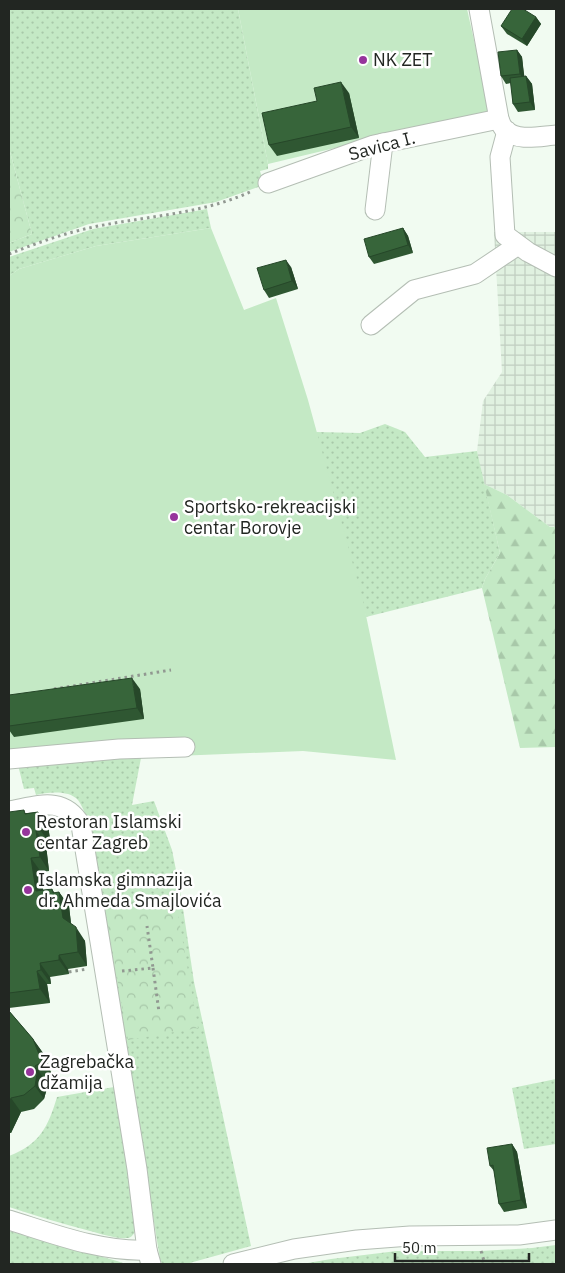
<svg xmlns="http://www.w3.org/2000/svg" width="565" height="1273" font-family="'IBM Plex Sans',sans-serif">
<defs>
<pattern id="industrial-grid" width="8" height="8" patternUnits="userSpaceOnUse" patternTransform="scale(1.25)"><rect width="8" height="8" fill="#e0f1e0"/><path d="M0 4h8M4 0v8" fill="none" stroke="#c0cec0"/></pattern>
<pattern id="grass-dots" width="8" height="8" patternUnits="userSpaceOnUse" patternTransform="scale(1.25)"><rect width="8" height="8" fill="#c4e9c5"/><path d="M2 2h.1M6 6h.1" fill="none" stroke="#a8c8a9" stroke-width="1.8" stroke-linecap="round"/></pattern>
<pattern id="forest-firs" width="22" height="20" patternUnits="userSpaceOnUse" patternTransform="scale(1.25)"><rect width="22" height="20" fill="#c4e9c5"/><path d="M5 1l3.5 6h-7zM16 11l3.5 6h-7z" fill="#a8c8a9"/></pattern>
<pattern id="park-crowns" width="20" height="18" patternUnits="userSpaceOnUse" patternTransform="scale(1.25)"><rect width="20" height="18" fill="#c4e9c5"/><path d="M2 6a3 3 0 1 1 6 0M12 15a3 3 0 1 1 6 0" fill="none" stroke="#a8c8a9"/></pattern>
</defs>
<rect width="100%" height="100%" fill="#f1fbf1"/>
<!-- industrial -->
<path fill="url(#industrial-grid)" d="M494,232H556V527H550L507,495L484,484L477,451L483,401L502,372Z"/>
<!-- grass -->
<g fill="url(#grass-dots)">
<path d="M9,9H238L268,164V169L260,171L264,185L216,202L89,224L9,252V243L32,234L9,148Z"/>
<path d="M207,209L211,228L96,246L19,269L9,276V257L93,229Z"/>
<path d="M385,424L405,432L425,457L477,451L500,553L485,579L482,588L366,617L316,432L360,433Z"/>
<path d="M141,758L132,805L154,801L172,850L181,895L194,982L251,1246L186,1264H162L160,1259L90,830C87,820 84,808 78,800C69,790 48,792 36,795L34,788L24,789L18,765L77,760Z"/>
<path d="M556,1079V1145V1144L524,1149L512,1088Z"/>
<path d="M114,1087L137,1226C136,1231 133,1237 128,1238C116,1239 101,1234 90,1231C63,1224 36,1216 9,1207V1156C40,1144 48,1127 57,1097Z"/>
<path d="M9,1231L117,1261L126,1264H9Z"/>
<path d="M556,1245V1264H302L331,1259L397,1251H481L532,1248Z"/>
</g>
<!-- forest -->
<path fill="url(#forest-firs)" d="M484,484L507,495L550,527H556V747L520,748L482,588L485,579L500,553Z"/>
<!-- park -->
<g fill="url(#park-crowns)">
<path d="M9,148L32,234L9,243Z"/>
<path d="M175,897L198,1028L128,1040L105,907Z"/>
</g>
<!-- pitch -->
<g fill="#c4e9c5">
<path d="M238,9H467L490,111L268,164Z"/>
<path d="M211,228L244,310L276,298L308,400L363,601L396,760L303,751L77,760L9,766V276L19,269L96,246Z"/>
</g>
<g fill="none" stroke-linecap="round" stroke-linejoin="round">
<defs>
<g id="minor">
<path d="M479,9L499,119C500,122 502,127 505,130C517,142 541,136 556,135"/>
<path d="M507,131L500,157L505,235L528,252L556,267"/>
<path d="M268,183L374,145L499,119"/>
<path d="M375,210L383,143"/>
<path d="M371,325L414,290L475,274L518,245"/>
<path d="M9,759L119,749L185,747"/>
<path d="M9,811C38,806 63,795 81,825L137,1169L147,1250"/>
<path d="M9,1220C54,1234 100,1252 147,1250L151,1264"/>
<path d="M233,1264L294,1249L357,1240L410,1236L519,1235L556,1230"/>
</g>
</defs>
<!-- minor casing -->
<use href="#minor" stroke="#b4beb4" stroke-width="21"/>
<!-- path -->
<g stroke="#919891" stroke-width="3" stroke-dasharray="2.5 4" stroke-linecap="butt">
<path d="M9,254C34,244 62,234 89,228C143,216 201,215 252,191"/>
<path d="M54,689L171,670"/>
<path d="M153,968L159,1012"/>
<path d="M122,971L153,968L147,926"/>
<path d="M69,972L87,969"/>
<path d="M481,1251L485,1264"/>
</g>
<!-- minor -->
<use href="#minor" stroke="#fff" stroke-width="19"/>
</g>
<!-- wall -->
<g fill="#2f5732">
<path d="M536,17L541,24L527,46L507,34L501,26Z"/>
<path d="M517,50L522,57L524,77L526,76L532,84L535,110L518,112L513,104L511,83L506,84L501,76Z"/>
<path d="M349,93L359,138L277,156L269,145L317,101Z"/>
<path d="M403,228L408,236L413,253L374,264L369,257Z"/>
<path d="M291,267L298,289L269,298L264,290Z"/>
<path d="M140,689L144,719L14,737L9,730V695Z"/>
<path d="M9,812L27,813L38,812L48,826L51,845H46L49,871L41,872L43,890L55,893L59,892L69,906L71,924L85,941L87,966L68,969L69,974L50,977L51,984H47L50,1003L9,1008Z"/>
<path d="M9,1011L33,1039L43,1053L52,1075L45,1080L47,1088L44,1099L34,1109L21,1112L11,1133H9Z"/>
<path d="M512,1144L517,1152L527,1208L504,1212L499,1204L494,1171L490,1166Z"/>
</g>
<!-- shaded-wall -->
<g fill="#264729">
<path d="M536,17L541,24L527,46L522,39Z"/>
<path d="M517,50L522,57L525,82L520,74Z"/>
<path d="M526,76L532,84L535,110L530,102Z"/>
<path d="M341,82L349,93L359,138L351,127Z"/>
<path d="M403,228L408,236L413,253L408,245Z"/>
<path d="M286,260L291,267L298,289L292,281Z"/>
<path d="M132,678L140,689L144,719L137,708Z"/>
<path d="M38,812L48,826L51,845L41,831Z"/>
<path d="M36,831L46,845L49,871L40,857Z"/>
<path d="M31,858L41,872L45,905L36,891Z"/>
<path d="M52,889L60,901L59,892L69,906L72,932L63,918L53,893Z"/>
<path d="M76,927L85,941L87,966L78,952Z"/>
<path d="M59,955L68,969L69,974L59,960Z"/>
<path d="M40,963L50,977L51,984L41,970Z"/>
<path d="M37,971L47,984L50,1003L40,989Z"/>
<path d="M33,1039L43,1053L52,1075L42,1062Z"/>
<path d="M35,1066L45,1080L47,1088L44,1099L35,1086Z"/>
<path d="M11,1098L21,1112L11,1133L9,1130V1103Z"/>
<path d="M512,1144L517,1152L527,1208L521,1200Z"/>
</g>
<!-- building -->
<g fill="#37653a" stroke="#264729">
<path d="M512,9H523L536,17L522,39L501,26Z"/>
<path d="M517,50L520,74L501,76L498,52Z"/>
<path d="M526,76L530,102L513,104L510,78Z"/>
<path d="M341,82L351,127L269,145L262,113L317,101L314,88Z"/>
<path d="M403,228L408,245L369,257L364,239Z"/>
<path d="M286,260L292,281L264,290L257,268Z"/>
<path d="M132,678L137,708L9,726V695Z"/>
<path d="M24,810L25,814L38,812L41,831H36L40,857L31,858L36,891L52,889L53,893L59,892L63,918L76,927L78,952L59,955V960L40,963L41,970L37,971L40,989L9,993V812Z"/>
<path d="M9,1011L33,1039L42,1062L35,1066L37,1074L35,1086L24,1095L11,1098L9,1103Z"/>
<path d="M512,1144L521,1200L499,1204L493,1165L490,1166L487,1148Z"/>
</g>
<!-- markers -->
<g fill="#96349c" stroke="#fff" stroke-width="2">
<circle cx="363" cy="60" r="5"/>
<circle cx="174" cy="517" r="5"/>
<circle cx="26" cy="832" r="5"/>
<circle cx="28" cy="890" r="5"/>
<circle cx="30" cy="1072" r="5"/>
</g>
<g text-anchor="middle" stroke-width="5" stroke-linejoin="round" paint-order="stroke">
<!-- poi labels -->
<g font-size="18" fill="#222622" stroke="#fff" text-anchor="start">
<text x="373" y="66">NK ZET</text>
<text x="184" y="513">Sportsko-rekreacijski<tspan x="184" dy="21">centar Borovje</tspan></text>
<text x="36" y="828">Restoran Islamski<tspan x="36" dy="21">centar Zagreb</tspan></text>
<text x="38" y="886">Islamska gimnazija<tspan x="38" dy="21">dr. Ahmeda Smajlovića</tspan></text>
<text x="40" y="1068">Zagrebačka<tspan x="40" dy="21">džamija</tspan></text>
</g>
<!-- street labels -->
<g font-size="18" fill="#222622" stroke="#fff">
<text transform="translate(382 146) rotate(-15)" y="6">Savica I.</text>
</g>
</g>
<!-- border -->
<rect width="565" height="1273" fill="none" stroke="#222622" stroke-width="20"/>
<!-- scale -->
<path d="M395 1253v8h134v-8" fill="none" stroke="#222622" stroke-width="2.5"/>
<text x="402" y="1253" font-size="15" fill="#222622" stroke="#ffffff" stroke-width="4" paint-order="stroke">50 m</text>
</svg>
